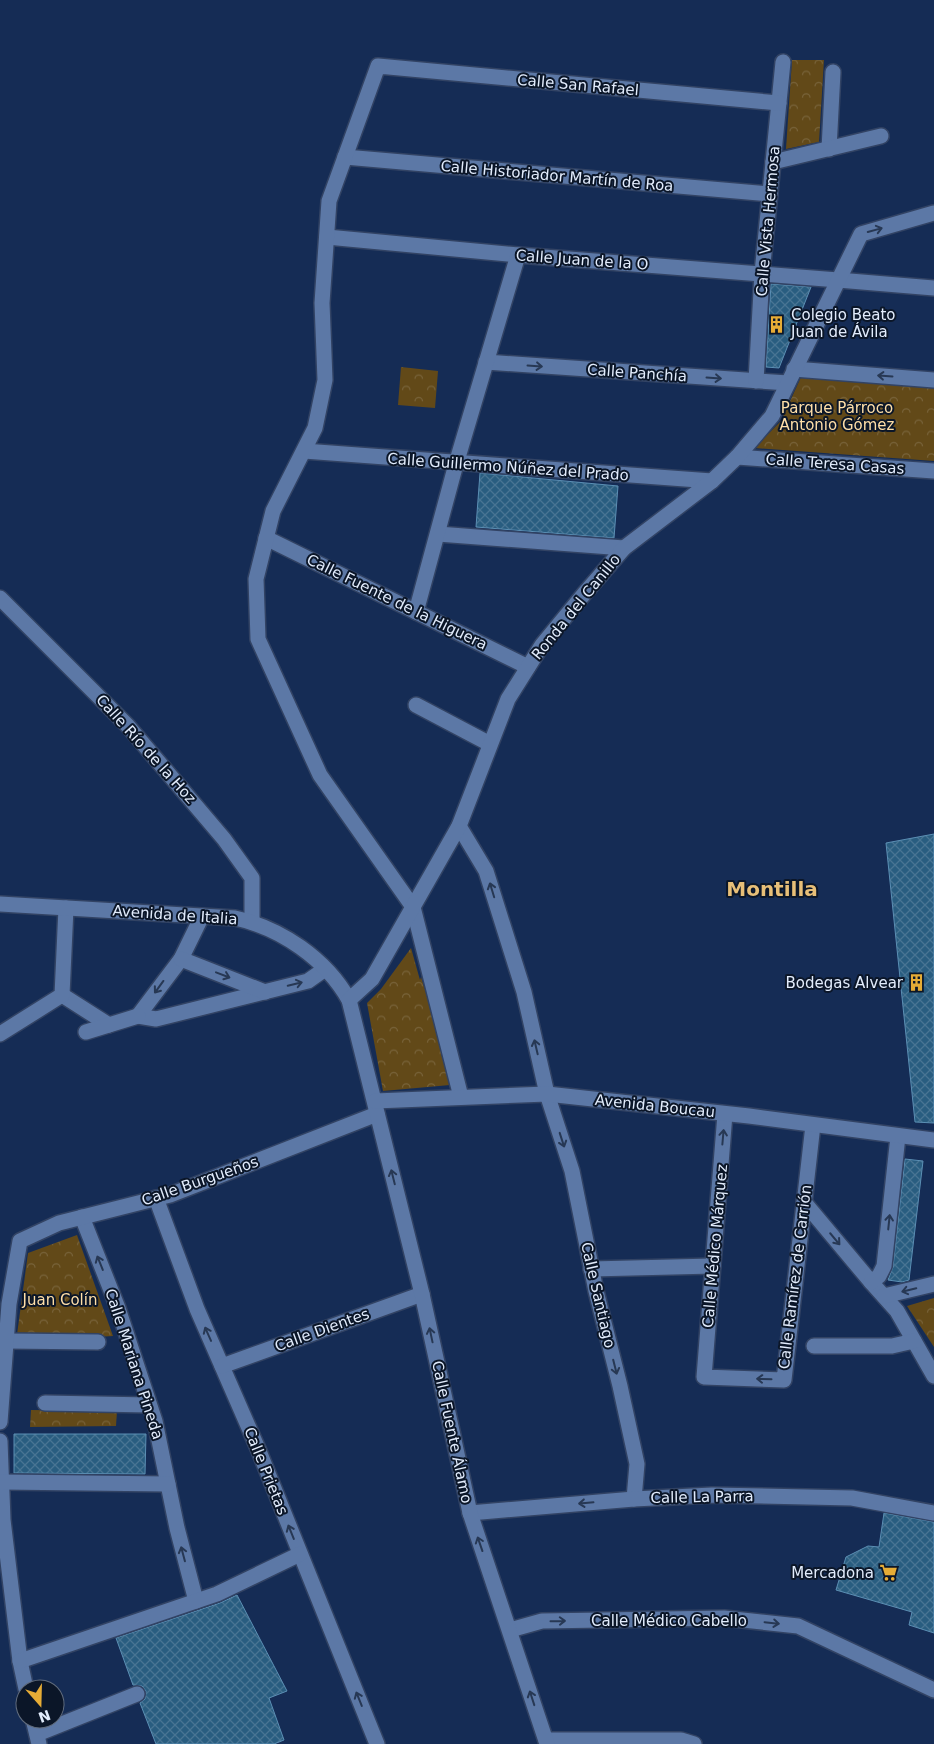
<svg xmlns="http://www.w3.org/2000/svg" width="934" height="1744" font-family="'DejaVu Sans',sans-serif">
<defs>
<pattern id="forest-crowns" width="20" height="18" patternUnits="userSpaceOnUse" patternTransform="scale(1.25)"><rect width="20" height="18" fill="#624918"/><path d="M2 6a3 3 0 1 1 6 0M12 15a3 3 0 1 1 6 0" fill="none" stroke="#78633a"/></pattern>
<pattern id="building-cross-hatch" width="8" height="8" patternUnits="userSpaceOnUse" patternTransform="scale(1.25)"><rect width="8" height="8" fill="#295d80"/><path d="M0 0l8 8M0 8l8-8" fill="none" stroke="#487493"/></pattern>
</defs>
<rect width="100%" height="100%" fill="#152c55"/>
<!-- forest -->
<g fill="url(#forest-crowns)">
<path d="M792,60H824L819,142L786,149Z"/>
<path d="M401,367L438,371L435,408L398,405Z"/>
<path d="M801,377L934,388V461L754,448L781,421Z"/>
<path d="M411,948L420,980L421,977L447,1056L441,1053L450,1085L383,1091L367,1003L381,989Z"/>
<path d="M77,1235L113,1336L16,1342L28,1253Z"/>
<path d="M934,1298V1347L907,1306Z"/>
<path d="M31,1410L117,1411L116,1426L30,1427Z"/>
</g>
<!-- building -->
<g fill="url(#building-cross-hatch)" stroke="#5b8fb4">
<path d="M771,284L811,287L779,368L766,367Z"/>
<path d="M480,473L618,486L614,538L476,527Z"/>
<path d="M934,834V1123L915,1122L886,843Z"/>
<path d="M905,1159L923,1161L909,1280L902,1282L888,1280L893,1267Z"/>
<path d="M14,1434H146L145,1474L14,1473Z"/>
<path d="M884,1513L934,1522V1633L909,1625L912,1612L836,1590L846,1557L868,1546L879,1547Z"/>
<path d="M237,1595L287,1691L269,1698L284,1740L274,1744H156L140,1703L145,1699L146,1691L142,1686L133,1685L116,1638L220,1603Z"/>
</g>
<g fill="none" stroke-linecap="round" stroke-linejoin="round">
<defs>
<g id="street">
<path d="M829,149L833,72"/>
<path d="M345,157L770,194"/>
<path d="M773,162L881,136"/>
<path d="M327,237L518,255L838,280"/>
<path d="M486,362L788,383"/>
<path d="M794,369L934,380"/>
<path d="M756,381L762,273L783,62"/>
<path d="M304,451L712,481"/>
<path d="M737,457L934,471"/>
<path d="M438,534L624,548"/>
<path d="M266,538L528,667"/>
<path d="M0,598L128,726L224,839L252,878V921"/>
<path d="M416,612L456,464L518,255"/>
<path d="M416,705L490,744"/>
<path d="M459,826L486,871L524,992L547,1094L572,1171L596,1291L620,1386L637,1464L634,1499"/>
<path d="M202,916L181,959L138,1016L156,1019L308,981L325,969"/>
<path d="M181,959L265,992"/>
<path d="M62,995L109,1025"/>
<path d="M86,1032L138,1016"/>
<path d="M0,1034L62,995L66,908"/>
<path d="M461,1097L413,907L320,775L258,639L256,579L273,511L315,428L325,380L322,303L329,201L378,66L779,103"/>
<path d="M725,1114L704,1377L784,1380L813,1125"/>
<path d="M156,1198L197,1309L259,1451L377,1744"/>
<path d="M804,1202L871,1282L897,1311L934,1376"/>
<path d="M82,1217L118,1308L155,1421L177,1528L196,1601"/>
<path d="M591,1269L713,1266"/>
<path d="M871,1282L879,1276L884,1266L898,1136"/>
<path d="M884,1296L934,1284"/>
<path d="M6,1341L98,1342"/>
<path d="M814,1346H892L914,1341"/>
<path d="M222,1366L422,1294"/>
<path d="M45,1403L149,1405"/>
<path d="M0,1422L9,1304L20,1241L59,1223L170,1195L377,1114"/>
<path d="M0,1441L3,1520L20,1661L26,1689"/>
<path d="M2,1482L168,1484"/>
<path d="M470,1513L634,1499L712,1495L852,1498L934,1513"/>
<path d="M510,1630L542,1621L724,1618L798,1626L934,1690"/>
<path d="M20,1661L217,1594L300,1554"/>
<path d="M33,1719L39,1744"/>
<path d="M37,1734L137,1694"/>
<path d="M546,1740H681L694,1744"/>
</g>
<g id="secondary">
<path d="M838,280L934,288"/>
<path d="M0,904L235,918C281,928 326,959 349,1000L422,1294L470,1513L547,1744"/>
<path d="M349,1000L372,979L459,826L508,699L542,645L584,594L624,548L712,481L737,457L772,416L861,234L934,213"/>
<path d="M375,1101L547,1094L749,1116L934,1140"/>
</g>
</defs>
<!-- street casing -->
<use href="#street" stroke="#324364" stroke-width="18"/>
<!-- secondary casing -->
<use href="#secondary" stroke="#324364" stroke-width="18"/>
<!-- street -->
<use href="#street" stroke="#5c78a6" stroke-width="15"/>
<!-- secondary -->
<use href="#secondary" stroke="#5c78a6" stroke-width="15"/>
</g>
<!-- one-way arrows -->
<defs><path id="oneway-shaft" d="M-6 0H5M1.5-3L5.5 0L1.5 3" fill="none" stroke-width="1.6" stroke-linecap="round" stroke-linejoin="round" transform="scale(1.25)"/></defs>
<g stroke="#273854">
<use href="#oneway-shaft" transform="translate(875 230) rotate(-15)"/>
<use href="#oneway-shaft" transform="translate(535 366) rotate(4)"/>
<use href="#oneway-shaft" transform="translate(885 376) rotate(-176)"/>
<use href="#oneway-shaft" transform="translate(714 378) rotate(4)"/>
<use href="#oneway-shaft" transform="translate(492 890) rotate(-107)"/>
<use href="#oneway-shaft" transform="translate(223 975) rotate(21)"/>
<use href="#oneway-shaft" transform="translate(295 984) rotate(-14)"/>
<use href="#oneway-shaft" transform="translate(159 987) rotate(126)"/>
<use href="#oneway-shaft" transform="translate(536 1047) rotate(-103)"/>
<use href="#oneway-shaft" transform="translate(723 1137) rotate(-85)"/>
<use href="#oneway-shaft" transform="translate(562 1140) rotate(72)"/>
<use href="#oneway-shaft" transform="translate(393 1177) rotate(-104)"/>
<use href="#oneway-shaft" transform="translate(889 1222) rotate(-84)"/>
<use href="#oneway-shaft" transform="translate(835 1239) rotate(50)"/>
<use href="#oneway-shaft" transform="translate(100 1263) rotate(-112)"/>
<use href="#oneway-shaft" transform="translate(909 1290) rotate(166)"/>
<use href="#oneway-shaft" transform="translate(208 1334) rotate(-114)"/>
<use href="#oneway-shaft" transform="translate(431 1335) rotate(-102)"/>
<use href="#oneway-shaft" transform="translate(615 1367) rotate(76)"/>
<use href="#oneway-shaft" transform="translate(764 1379) rotate(-178)"/>
<use href="#oneway-shaft" transform="translate(586 1503) rotate(175)"/>
<use href="#oneway-shaft" transform="translate(291 1532) rotate(-112)"/>
<use href="#oneway-shaft" transform="translate(480 1544) rotate(-109)"/>
<use href="#oneway-shaft" transform="translate(183 1554) rotate(-105)"/>
<use href="#oneway-shaft" transform="translate(558 1621) rotate(-1)"/>
<use href="#oneway-shaft" transform="translate(772 1623) rotate(6)"/>
<use href="#oneway-shaft" transform="translate(532 1698) rotate(-108)"/>
<use href="#oneway-shaft" transform="translate(359 1699) rotate(-112)"/>
</g>
<!-- icons -->
<defs>
<symbol id="building-bare" viewBox="-9 -9 18 18"><path d="M-4-6H4V6H1V3H-1V6H-4ZM-2.5-4.3h1.7v1.8h-1.7ZM.8-4.3h1.7v1.8H.8ZM-2.5-1h1.7V.8h-1.7ZM.8-1h1.7V.8H.8Z" fill="#e6ac36" stroke="#0b1628" stroke-width="2.5" paint-order="stroke"/></symbol>
<symbol id="supermarket-bare" viewBox="-9 -9 18 18"><path d="M-6-5.5h2.5l.6 2H6L4.5 2H-2.5L-4.4-4H-6ZM-1.5 3.2a1.3 1.3 0 1 0 .1 0ZM3 3.2a1.3 1.3 0 1 0 .1 0Z" fill="#e6ac36" stroke="#0b1628" stroke-width="2.5" paint-order="stroke"/></symbol>
</defs>
<g fill-rule="evenodd">
<use href="#building-bare" x="764" y="312" width="25" height="25"/>
<use href="#building-bare" x="904" y="970" width="25" height="25"/>
<use href="#supermarket-bare" x="876" y="1560" width="25" height="25"/>
</g>
<g text-anchor="middle" stroke-width="4" stroke-linejoin="round" paint-order="stroke">
<!-- street labels -->
<g font-size="15" fill="#e2ecfc" stroke="#0b1628">
<text transform="translate(578 85) rotate(5)" y="5">Calle San Rafael</text>
<text transform="translate(557 176) rotate(5)" y="5">Calle Historiador Martín de Roa</text>
<text transform="translate(768 221) rotate(-85)" y="5">Calle Vista Hermosa</text>
<text transform="translate(582 260) rotate(4)" y="5">Calle Juan de la O</text>
<text transform="translate(637 373) rotate(4)" y="5">Calle Panchía</text>
<text transform="translate(835 464) rotate(4)" y="5">Calle Teresa Casas</text>
<text transform="translate(508 467) rotate(4)" y="5">Calle Guillermo Núñez del Prado</text>
<text transform="translate(397 602) rotate(26)" y="5">Calle Fuente de la Higuera</text>
<text transform="translate(576 607) rotate(-51)" y="5">Ronda del Canillo</text>
<text transform="translate(146 749) rotate(48)" y="5">Calle Río de la Hoz</text>
<text transform="translate(175 915) rotate(4)" y="5">Avenida de Italia</text>
<text transform="translate(655 1106) rotate(6)" y="5">Avenida Boucau</text>
<text transform="translate(200 1181) rotate(-19)" y="5">Calle Burgueños</text>
<text transform="translate(715 1246) rotate(-85)" y="5">Calle Médico Márquez</text>
<text transform="translate(795 1277) rotate(-83)" y="5">Calle Ramírez de Carrión</text>
<text transform="translate(598 1295) rotate(77)" y="5">Calle Santiago</text>
<text transform="translate(322 1330) rotate(-20)" y="5">Calle Dientes</text>
<text transform="translate(134 1364) rotate(72)" y="5">Calle Mariana Pineda</text>
<text transform="translate(452 1432) rotate(78)" y="5">Calle Fuente Álamo</text>
<text transform="translate(266 1471) rotate(68)" y="5">Calle Prietas</text>
<text transform="translate(702 1497) rotate(-1)" y="5">Calle La Parra</text>
<text x="669" y="1626">Calle Médico Cabello</text>
</g>
<!-- poi labels -->
<g font-size="15" fill="#e2ecfc" stroke="#0b1628" text-anchor="end">
<text x="791" y="320" text-anchor="start">Colegio Beato<tspan x="791" dy="17">Juan de Ávila</tspan></text>
<text x="903" y="988">Bodegas Alvear</text>
<text x="874" y="1578">Mercadona</text>
</g>
<!-- park labels -->
<g font-size="15" fill="#ffdfa8" stroke="#0b1628">
<text x="837" y="413">Parque Párroco<tspan x="837" dy="17">Antonio Gómez</tspan></text>
<text x="60" y="1305">Juan Colín</text>
</g>
<!-- district labels -->
<g font-size="20" font-weight="bold" fill="#e7bf78" stroke="#0b1628">
<text x="772" y="896">Montilla</text>
</g>
</g>
<!-- north arrow -->
<g transform="translate(40 1704) rotate(160)"><circle r="24" fill="#0b1628" stroke="#616c7d"/>
<path d="M0-4L9 19L0 12L-9 19Z" fill="#e6ac36"/>
<text y="-8" font-size="14" font-weight="bold" text-anchor="middle" fill="#e2ecfc">N</text>
</g>
</svg>
